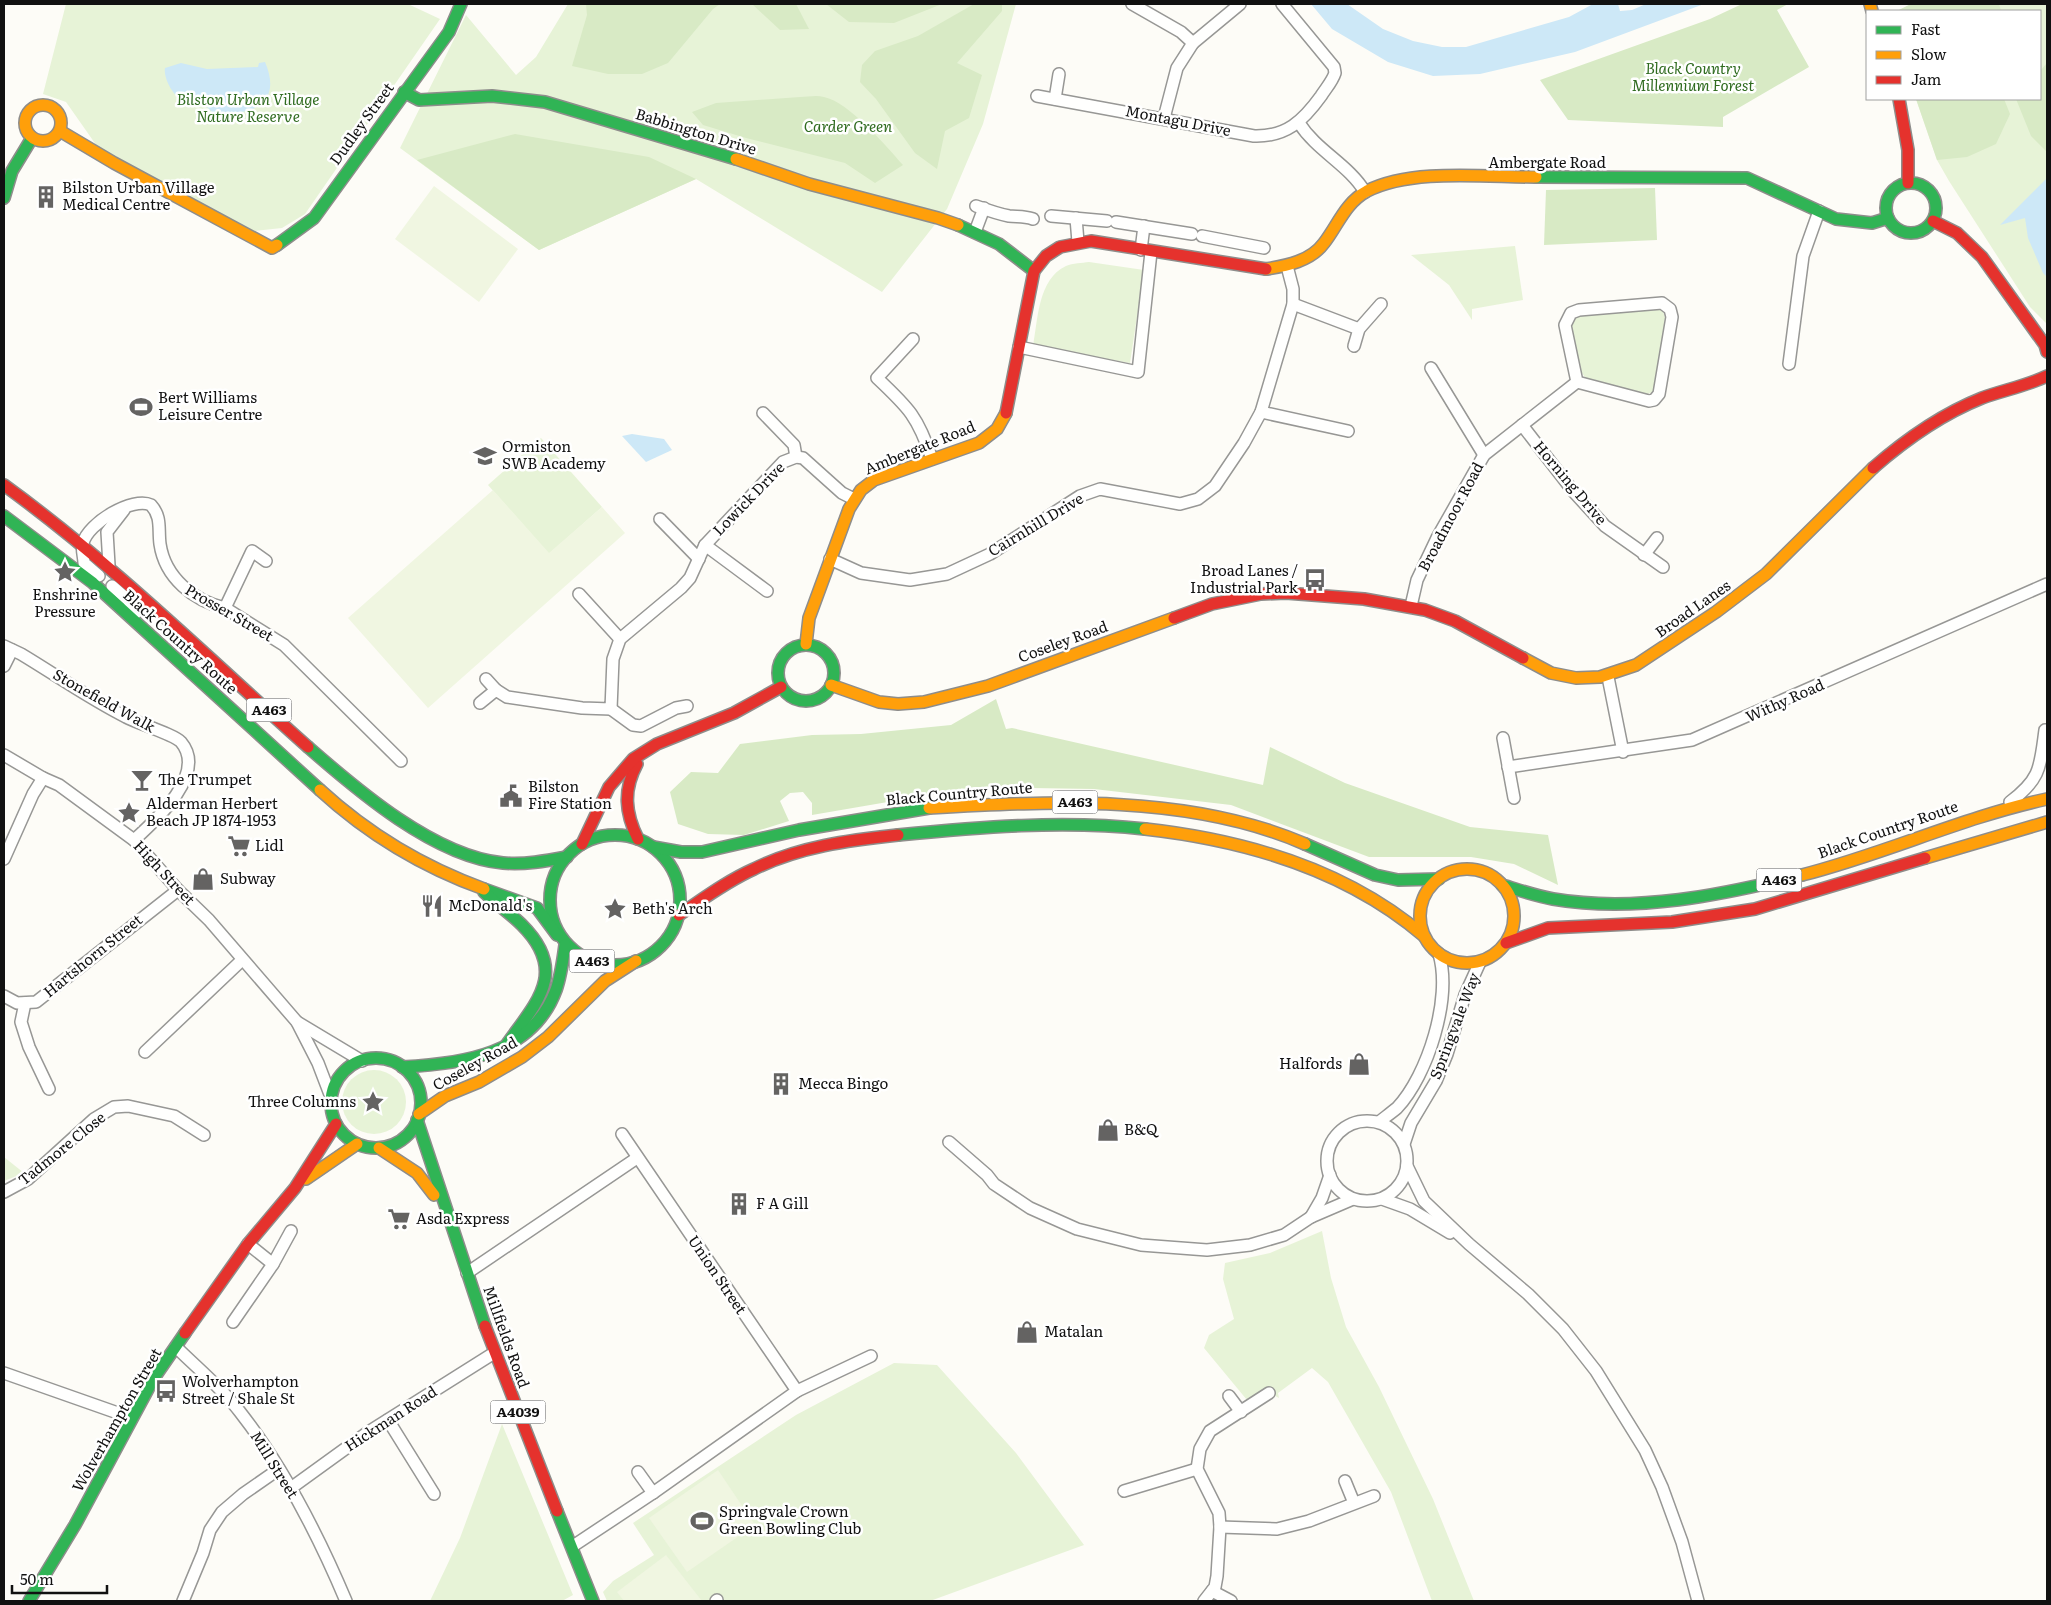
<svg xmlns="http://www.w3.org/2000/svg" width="2051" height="1605" font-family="Literata,serif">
<rect width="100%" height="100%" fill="#fdfcf7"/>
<!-- green -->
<g fill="#e7f3d7">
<path d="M66,4H408L440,19L305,214L282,228L254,231L99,149L66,102L43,94Z"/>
<path d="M568,4H1016L983,124L947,209L882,292L696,179L539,250L400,148L466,15L516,75L536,57Z"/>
<path d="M1911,4H2047V324L2030,307L1949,181L1937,160L1916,99H2040V11H1897Z"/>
<path d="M1515,246L1523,300L1472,309V320L1449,285L1411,255Z"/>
<path d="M1089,262L1144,270L1130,363L1033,346C1038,319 1038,279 1066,266C1073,263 1082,263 1089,262Z"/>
<path d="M1658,307L1663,311L1665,318L1655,391L1643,396L1587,380L1582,373L1570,325L1575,317L1581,314Z"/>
<path d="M541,438L602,507L549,554L488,485Z"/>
<circle cx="374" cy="1102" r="32"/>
<path d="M4,1157L24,1173L4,1181Z"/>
<path d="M1322,1231L1331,1278L1346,1327L1379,1387L1433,1499L1474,1601H1432L1391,1492L1328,1382L1312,1368L1278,1393L1279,1398L1266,1391L1247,1400L1204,1348L1209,1335L1234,1319L1223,1279L1225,1263L1270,1253Z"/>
<path d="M894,1363L937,1365L1016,1453L1084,1545L930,1601H718L715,1598L710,1601H607L603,1592L613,1581L654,1555L633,1523L796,1415Z"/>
<path d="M502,1424L573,1595L562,1601H430L460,1538Z"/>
</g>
<!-- forest -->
<g fill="#d8eac5">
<path d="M586,4H720L713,9L668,63L642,74H608L572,66L587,15Z"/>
<path d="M752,4H796L809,29L780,30Z"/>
<path d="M826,4H942L894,23L849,22Z"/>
<path d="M974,4H1002V11L957,63L982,75L969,118L945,131L937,169L915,153L876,99L860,82L862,65L875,51L918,36Z"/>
<path d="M1742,4H1788L1777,10L1809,67L1723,117V127L1568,120L1540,80L1710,19Z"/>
<path d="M1911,4H1999L2001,11H1897Z"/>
<path d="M2047,63V152L2031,136L2016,99H2040V71Z"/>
<path d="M800,97C808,97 816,95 824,97C849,102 886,146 903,165L875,183L845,163L746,138L703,125L692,112L716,103Z"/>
<path d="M1916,99H2004L2010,114L1996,144L1967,157L1937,160Z"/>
<path d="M515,134L649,157L696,179L539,250L417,160Z"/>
<path d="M1655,188L1657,240L1544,245L1546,190Z"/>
<path d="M996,699L1006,729L1012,728L1263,785L1270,747L1345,783L1470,827L1548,835L1558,885L1514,864L1471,857H1369L1231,805L1094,789L975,787L812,815V803L803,792L790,793L780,801L789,821L744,835L708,834L678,824L670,792L691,772L718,773L740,744L812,735L861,734L951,725Z"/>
</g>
<!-- pitch -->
<g fill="#f0f6e1">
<path d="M434,186L518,249L479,302L395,239Z"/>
<path d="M493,490L549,553L602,507L625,533L428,708L348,618Z"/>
<path d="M718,1470L755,1525L687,1572L649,1518Z"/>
<path d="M666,1555L702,1601H624L617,1592Z"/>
</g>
<!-- water -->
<g fill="#cde8f7">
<path d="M1311,4H1347L1383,29L1413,41L1442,47H1466L1569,17L1593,4H1618L1620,11L1632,10L1646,4H1704L1575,52L1480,74L1433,76L1388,62L1332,29Z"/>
<path d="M265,62C284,106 248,117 212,112L204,104C199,102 194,104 188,103C176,101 163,80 165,68L181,63L207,69L258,67L259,63Z"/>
<path d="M2047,178V277L2043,273L2028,238L2025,218L2000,225Z"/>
<path d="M632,434L664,439L672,450L646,462L622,436Z"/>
</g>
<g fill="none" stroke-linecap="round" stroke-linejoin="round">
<defs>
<g id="street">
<path d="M1132,4L1181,32L1193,43L1177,68L1164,118"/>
<path d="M1193,43L1240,4"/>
<path d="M1037,96L1254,136C1286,137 1303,121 1321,96C1326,88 1332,82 1335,73L1334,67L1282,4"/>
<path d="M1055,99L1059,74"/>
<path d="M1299,123C1317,151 1349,165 1365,192"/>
<path d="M976,206C987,210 998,214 1009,216C1017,217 1024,216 1033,219"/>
<path d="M1051,216L1107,221"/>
<path d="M1076,218L1078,242"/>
<path d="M1116,222L1192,234"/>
<path d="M975,232L984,208"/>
<path d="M1202,236L1264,248"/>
<path d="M1141,250L1144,226"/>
<path d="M1293,304L1359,329"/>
<path d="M913,339L877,378C909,408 918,417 932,459"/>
<path d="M1354,346L1359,329L1381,304"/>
<path d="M1019,347L1138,372L1151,252"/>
<path d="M1789,364L1803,256L1819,211"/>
<path d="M1431,368L1484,455"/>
<path d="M1261,412L1348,431"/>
<path d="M763,413L794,445L796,457"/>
<path d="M1522,425L1573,491L1605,526L1663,567"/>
<path d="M660,519L699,559"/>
<path d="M705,545L767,591"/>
<path d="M1644,555L1657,538"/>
<path d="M830,559L861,573L910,580L947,574L990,554L1080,496L1100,489L1180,504L1198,499L1215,486L1244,443L1261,412L1293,304V289L1287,266"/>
<path d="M109,565L107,532L124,510"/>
<path d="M99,576L84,563C84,557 81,548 83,543C88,523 133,496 151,505C162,517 158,529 160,544C165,578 194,601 225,608L284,645L401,761"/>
<path d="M112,586L128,600L136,613"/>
<path d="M579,594L620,639"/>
<path d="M1411,606L1417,580L1437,538L1484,455L1577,382L1649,401L1654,400L1659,394L1672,317L1670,309L1662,303L1579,310L1571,313L1565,325L1577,382"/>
<path d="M225,608L252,551L266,561"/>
<path d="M4,646L21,654C56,675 90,699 126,717C137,723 175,735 181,742C208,774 155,821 134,840"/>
<path d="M4,666L12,650"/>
<path d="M1608,677L1623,752"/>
<path d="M486,679L496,690"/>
<path d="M480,703L496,690L507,697L582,708L611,709L613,659L620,639L681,588L690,578L705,545L783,462L796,457L803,458L842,493L854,499"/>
<path d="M611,709L633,725L641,726L676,708L687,706"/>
<path d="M1503,738L1514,798"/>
<path d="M4,755L43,778L59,785L134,840L178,890L209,920L297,1022L318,1063L331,1097"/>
<path d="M1508,767L1692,740L2047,584"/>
<path d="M2010,802C2041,779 2040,767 2045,730L2047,736"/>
<path d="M4,859L33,794L43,778"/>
<path d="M4,996L17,1003L36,1002L178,890"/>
<path d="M25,1003L21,1022L29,1047L49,1089"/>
<path d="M297,1022L362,1061"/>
<path d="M145,1052L242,960"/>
<circle cx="1367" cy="1161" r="40"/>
<path d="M1379,1122C1384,1118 1391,1113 1397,1108C1428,1075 1452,998 1439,954"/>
<path d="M949,1142L987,1175L994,1184L1030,1208L1077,1229L1141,1245L1207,1250L1250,1245L1284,1235L1311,1217L1353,1199"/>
<path d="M1404,1144L1411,1123L1436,1081L1447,1054L1465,995L1480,962"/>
<path d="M1407,1166L1424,1201L1469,1244L1528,1294L1563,1329L1596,1371L1645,1450L1662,1487L1682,1542L1698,1601"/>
<path d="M4,1192L28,1179L94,1119L114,1107L128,1106L174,1116L204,1135"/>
<path d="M1382,1199L1410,1209L1450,1233"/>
<path d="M1311,1217L1322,1198L1330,1175"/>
<path d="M273,1264L291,1231"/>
<path d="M467,1273L637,1158"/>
<path d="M233,1322L273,1264L248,1244"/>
<path d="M176,1347C197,1368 222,1388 240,1412C283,1467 319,1537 346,1601"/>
<path d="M4,1373L132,1418"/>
<path d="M797,1391L871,1356"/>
<path d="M1229,1396L1241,1412"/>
<path d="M388,1420L434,1494"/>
<path d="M638,1472L653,1493"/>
<path d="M1345,1481L1354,1503"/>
<path d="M291,1488L367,1433L494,1353"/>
<path d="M1124,1491L1197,1469"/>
<path d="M1220,1527L1277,1529L1309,1521L1374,1496"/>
<path d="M573,1546L653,1493L797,1391L622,1134"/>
<path d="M1212,1591L1231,1601"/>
<path d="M183,1601L203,1553L210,1530L222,1512L243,1494L279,1469"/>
<path d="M716,1601L717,1600"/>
<path d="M1204,1601L1215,1587L1217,1576L1220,1527L1219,1513L1197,1469L1200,1449L1210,1431L1269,1393"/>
</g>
<g id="fast">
<path d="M404,92L419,100L492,96L545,102L736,159"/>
<path d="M1536,177L1747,178L1836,219L1872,223L1888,218"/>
<circle cx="1911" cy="208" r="25"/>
<path d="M4,198L12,171L32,138"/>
<path d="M958,225L999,244L1034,271"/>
<path d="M277,245L314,218L449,32L461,4"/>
<path d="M4,516L93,583L320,790"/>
<circle cx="806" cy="673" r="28"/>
<path d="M308,747C357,790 435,857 503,863C524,865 546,861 567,857"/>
<circle cx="615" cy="900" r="65"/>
<path d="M898,835C980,827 1063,820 1145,829"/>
<path d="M1305,844L1375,875L1398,880L1439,879"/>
<path d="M653,847L681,852H702L799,830L929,808"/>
<path d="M1502,885C1519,890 1536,896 1553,899C1635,913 1723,895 1802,875"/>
<path d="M484,889L537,908L557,935"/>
<path d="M484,892C496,904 510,913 522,925C569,972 536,1003 507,1044"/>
<circle cx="376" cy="1103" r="45"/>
<path d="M402,1067C462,1064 532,1055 556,990C561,976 563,960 565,945"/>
<path d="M417,1120L485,1326"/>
<path d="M557,1511L593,1601"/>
<path d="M29,1601L75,1525L154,1378L185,1333"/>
</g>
<g id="slow">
<path d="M1870,4L1872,11"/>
<circle cx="43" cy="123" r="18"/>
<path d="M60,131L114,163L272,248L277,245"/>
<path d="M736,159L809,184L938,218L958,225"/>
<path d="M1266,269C1286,266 1311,261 1324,243C1338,225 1345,203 1367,191C1412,168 1485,177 1536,177"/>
<path d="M806,644L809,618L849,509L861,490L874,480L979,443L997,429L1006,413"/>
<path d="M1523,658L1551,673L1576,678L1600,677L1636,665L1716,612L1766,574L1873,468"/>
<path d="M831,685L879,702L898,704L924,702L988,686L1174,618"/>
<path d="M320,790C368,834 423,867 484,889"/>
<path d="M929,808C1052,801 1190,794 1305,844"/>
<path d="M1145,829C1244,840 1347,870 1424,936"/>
<path d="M1925,858L2047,822"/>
<circle cx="1467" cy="916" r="47"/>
<path d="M1802,875C1885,854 1963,817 2047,799"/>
<path d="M419,1114L445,1096L479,1082L522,1057L548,1037L605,981L636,961"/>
<path d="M379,1148L417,1173L434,1195"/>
<path d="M306,1179L357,1144"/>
</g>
<g id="jam">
<path d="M1899,99L1908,150V183"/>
<path d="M1933,221L1957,233L1982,257L2045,345L2047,352"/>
<path d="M1006,413L1034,271L1046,256L1060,247L1091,241L1266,269"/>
<path d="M1873,468C1905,440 1942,414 1982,398C2004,390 2026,386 2047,376"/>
<path d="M4,485C113,564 208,658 308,747"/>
<path d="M1174,618L1212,604L1261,594L1286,593L1364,599L1425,610L1455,621L1523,658"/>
<path d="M637,764C623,790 625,813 638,839"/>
<path d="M582,844L609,787L633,759L657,744L734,713L781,687"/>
<path d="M679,915C703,899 727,881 754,869C798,847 849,840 898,835"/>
<path d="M1506,943L1548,928L1672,922L1755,909L1925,858"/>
<path d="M485,1326L557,1511"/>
<path d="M185,1333L248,1244L295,1188L336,1124"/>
</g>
</defs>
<!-- street casing -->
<use href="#street" stroke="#979795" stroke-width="14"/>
<!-- fast casing -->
<use href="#fast" stroke="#8e8d8b" stroke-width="14"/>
<!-- slow casing -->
<use href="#slow" stroke="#8e8d8b" stroke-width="14"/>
<!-- jam casing -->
<use href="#jam" stroke="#8e8d8b" stroke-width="14"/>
<!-- street -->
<use href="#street" stroke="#fffffe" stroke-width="11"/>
<!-- fast -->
<use href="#fast" stroke="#30b455" stroke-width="11"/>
<!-- slow -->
<use href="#slow" stroke="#ff9f0a" stroke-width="11"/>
<!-- jam -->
<use href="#jam" stroke="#e5322d" stroke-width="11"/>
</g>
<!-- icons -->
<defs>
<symbol id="building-bare" viewBox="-9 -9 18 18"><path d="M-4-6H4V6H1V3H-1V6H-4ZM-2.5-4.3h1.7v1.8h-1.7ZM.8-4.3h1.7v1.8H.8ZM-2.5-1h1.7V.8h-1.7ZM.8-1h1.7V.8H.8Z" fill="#646362" stroke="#fff" stroke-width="2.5" paint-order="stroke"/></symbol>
<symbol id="stadium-bare" viewBox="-9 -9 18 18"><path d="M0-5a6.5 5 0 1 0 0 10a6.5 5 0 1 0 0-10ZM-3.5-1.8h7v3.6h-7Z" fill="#646362" stroke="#fff" stroke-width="2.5" paint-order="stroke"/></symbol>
<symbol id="school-bare" viewBox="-9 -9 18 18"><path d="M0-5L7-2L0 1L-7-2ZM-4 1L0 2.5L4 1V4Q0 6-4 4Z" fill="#646362" stroke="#fff" stroke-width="2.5" paint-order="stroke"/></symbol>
<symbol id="sight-bare" viewBox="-9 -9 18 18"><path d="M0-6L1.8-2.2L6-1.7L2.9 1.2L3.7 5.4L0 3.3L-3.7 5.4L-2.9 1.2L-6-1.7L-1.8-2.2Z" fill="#646362" stroke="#fff" stroke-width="2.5" paint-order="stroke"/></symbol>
<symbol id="bus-bare" viewBox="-9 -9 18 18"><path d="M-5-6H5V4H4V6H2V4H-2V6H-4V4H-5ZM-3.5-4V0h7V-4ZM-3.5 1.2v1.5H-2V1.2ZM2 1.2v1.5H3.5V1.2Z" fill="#646362" stroke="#fff" stroke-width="2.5" paint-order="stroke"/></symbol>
<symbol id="bar-bare" viewBox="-9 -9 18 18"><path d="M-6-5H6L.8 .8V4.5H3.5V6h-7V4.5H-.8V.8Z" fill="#646362" stroke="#fff" stroke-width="2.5" paint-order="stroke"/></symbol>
<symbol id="civic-bare" viewBox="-9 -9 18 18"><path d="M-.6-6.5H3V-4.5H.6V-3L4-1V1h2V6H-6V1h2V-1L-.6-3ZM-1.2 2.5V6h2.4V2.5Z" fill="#646362" stroke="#fff" stroke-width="2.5" paint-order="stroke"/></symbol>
<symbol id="supermarket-bare" viewBox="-9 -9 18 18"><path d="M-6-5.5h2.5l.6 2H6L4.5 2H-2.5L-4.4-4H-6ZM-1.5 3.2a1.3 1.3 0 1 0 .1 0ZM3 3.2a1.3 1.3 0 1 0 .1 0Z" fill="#646362" stroke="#fff" stroke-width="2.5" paint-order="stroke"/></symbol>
<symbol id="shop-bare" viewBox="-9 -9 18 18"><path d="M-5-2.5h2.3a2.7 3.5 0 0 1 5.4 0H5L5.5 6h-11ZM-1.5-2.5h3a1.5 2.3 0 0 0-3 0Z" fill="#646362" stroke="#fff" stroke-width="2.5" paint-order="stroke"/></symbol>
<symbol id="restaurant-bare" viewBox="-9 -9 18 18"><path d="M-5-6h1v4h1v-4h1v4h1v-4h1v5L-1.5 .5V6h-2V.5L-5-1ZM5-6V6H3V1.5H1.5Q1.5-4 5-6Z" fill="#646362" stroke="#fff" stroke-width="2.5" paint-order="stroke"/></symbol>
</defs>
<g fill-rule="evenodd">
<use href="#building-bare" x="30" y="181" width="32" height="32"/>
<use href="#stadium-bare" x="125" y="391" width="32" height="32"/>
<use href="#school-bare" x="469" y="440" width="32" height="32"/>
<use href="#sight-bare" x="49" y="556" width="32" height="32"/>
<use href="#bus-bare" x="1299" y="564" width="32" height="32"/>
<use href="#bar-bare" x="126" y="764" width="32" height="32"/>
<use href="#civic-bare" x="495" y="780" width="32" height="32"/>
<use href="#sight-bare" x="113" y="797" width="32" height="32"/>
<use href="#supermarket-bare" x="223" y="830" width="32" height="32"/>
<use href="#shop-bare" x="187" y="863" width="32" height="32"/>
<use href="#restaurant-bare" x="416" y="890" width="32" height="32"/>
<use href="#sight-bare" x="599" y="893" width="32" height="32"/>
<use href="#shop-bare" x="1343" y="1048" width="32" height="32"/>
<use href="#building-bare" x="765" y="1068" width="32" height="32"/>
<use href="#sight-bare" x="357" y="1086" width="32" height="32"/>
<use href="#shop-bare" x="1092" y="1114" width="32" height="32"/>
<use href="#building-bare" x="723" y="1188" width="32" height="32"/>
<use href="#supermarket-bare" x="383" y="1203" width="32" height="32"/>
<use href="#shop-bare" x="1011" y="1316" width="32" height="32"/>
<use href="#bus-bare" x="150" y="1375" width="32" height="32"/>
<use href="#stadium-bare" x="686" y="1505" width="32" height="32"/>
</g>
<g text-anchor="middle" stroke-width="5" stroke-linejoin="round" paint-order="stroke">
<!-- shield labels -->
<g fill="#fff" stroke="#585858" stroke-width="1">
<rect x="246.5" y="698.5" width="45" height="23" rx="4"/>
<rect x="1052.5" y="790.5" width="45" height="23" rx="4"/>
<rect x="1756.5" y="868.5" width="45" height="23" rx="4"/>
<rect x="569.5" y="949.5" width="45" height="23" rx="4"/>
<rect x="490.5" y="1400.5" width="55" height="23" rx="4"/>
</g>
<g font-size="14" font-weight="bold" fill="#111">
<text x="269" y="715">A463</text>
<text x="1075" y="807">A463</text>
<text x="1779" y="885">A463</text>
<text x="592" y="966">A463</text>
<text x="518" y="1417">A4039</text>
</g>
<!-- park labels -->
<g font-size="15" font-style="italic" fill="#2f6b1f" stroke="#fff">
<text x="1693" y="74">Black Country<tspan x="1693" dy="17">Millennium Forest</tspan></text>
<text x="248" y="105">Bilston Urban Village<tspan x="248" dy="17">Nature Reserve</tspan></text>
<text x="848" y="132">Carder Green</text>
</g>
<!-- street labels -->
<g font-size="15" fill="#111" stroke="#fff">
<text transform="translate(1178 121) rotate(11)" y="5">Montagu Drive</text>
<text transform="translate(362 124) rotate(-54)" y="5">Dudley Street</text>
<text transform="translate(696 132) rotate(17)" y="5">Babbington Drive</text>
<text x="1547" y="168">Ambergate Road</text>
<text transform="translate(920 448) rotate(-22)" y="5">Ambergate Road</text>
<text transform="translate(1570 483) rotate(50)" y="5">Horning Drive</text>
<text transform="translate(749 499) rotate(-46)" y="5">Lowick Drive</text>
<text transform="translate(1451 517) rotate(-62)" y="5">Broadmoor Road</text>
<text transform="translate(1036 525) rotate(-31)" y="5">Cairnhill Drive</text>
<text transform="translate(1693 609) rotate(-35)" y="5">Broad Lanes</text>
<text transform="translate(229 613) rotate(30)" y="5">Prosser Street</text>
<text transform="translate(180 642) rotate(42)" y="5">Black Country Route</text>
<text transform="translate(1063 642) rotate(-20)" y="5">Coseley Road</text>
<text transform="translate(104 701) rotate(29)" y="5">Stonefield Walk</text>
<text transform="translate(1785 701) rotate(-24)" y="5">Withy Road</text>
<text transform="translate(959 794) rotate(-5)" y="5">Black Country Route</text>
<text transform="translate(1888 830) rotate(-19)" y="5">Black Country Route</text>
<text transform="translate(164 873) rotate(47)" y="5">High Street</text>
<text transform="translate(93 956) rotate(-39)" y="5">Hartshorn Street</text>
<text transform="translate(1455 1026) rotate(-69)" y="5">Springvale Way</text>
<text transform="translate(475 1064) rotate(-29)" y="5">Coseley Road</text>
<text transform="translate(62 1149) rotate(-39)" y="5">Tadmore Close</text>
<text transform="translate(717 1275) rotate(56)" y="5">Union Street</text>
<text transform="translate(506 1337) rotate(70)" y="5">Millfields Road</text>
<text transform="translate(391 1419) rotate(-33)" y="5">Hickman Road</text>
<text transform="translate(117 1420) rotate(-60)" y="5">Wolverhampton Street</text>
<text transform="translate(274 1465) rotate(58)" y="5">Mill Street</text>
</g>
<!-- poi labels -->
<g font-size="15" fill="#111" stroke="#fff" text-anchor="start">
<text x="62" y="193">Bilston Urban Village<tspan x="62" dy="17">Medical Centre</tspan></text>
<text x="158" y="403">Bert Williams<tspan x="158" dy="17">Leisure Centre</tspan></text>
<text x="502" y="452">Ormiston<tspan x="502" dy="17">SWB Academy</tspan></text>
<text x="1298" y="576" text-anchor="end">Broad Lanes /<tspan x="1298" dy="17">Industrial Park</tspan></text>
<text x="65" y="600" text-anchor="middle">Enshrine<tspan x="65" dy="17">Pressure</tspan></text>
<text x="158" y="785">The Trumpet</text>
<text x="528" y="792">Bilston<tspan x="528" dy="17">Fire Station</tspan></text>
<text x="146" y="809">Alderman Herbert<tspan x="146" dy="17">Beach JP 1874-1953</tspan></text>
<text x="255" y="851">Lidl</text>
<text x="220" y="884">Subway</text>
<text x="448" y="911">McDonald's</text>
<text x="632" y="914">Beth's Arch</text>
<text x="1342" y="1069" text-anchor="end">Halfords</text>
<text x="798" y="1089">Mecca Bingo</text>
<text x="356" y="1107" text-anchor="end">Three Columns</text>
<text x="1124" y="1135">B&amp;Q</text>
<text x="756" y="1209">F A Gill</text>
<text x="416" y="1224">Asda Express</text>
<text x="1044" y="1337">Matalan</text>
<text x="182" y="1387">Wolverhampton<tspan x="182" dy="17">Street / Shale St</tspan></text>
<text x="719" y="1517">Springvale Crown<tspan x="719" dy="17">Green Bowling Club</tspan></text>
</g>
</g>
<!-- border -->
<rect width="2051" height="1605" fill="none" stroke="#111111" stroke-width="10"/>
<!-- legend -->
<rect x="1866" y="10" width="175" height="90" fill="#ffffff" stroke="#a0a0a0"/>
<rect x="1876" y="26" width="25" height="8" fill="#30b455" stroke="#a0a0a0"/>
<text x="1911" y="35" font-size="15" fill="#111111">Fast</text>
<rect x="1876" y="51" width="25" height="8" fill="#ff9f0a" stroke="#a0a0a0"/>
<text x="1911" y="60" font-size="15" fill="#111111">Slow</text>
<rect x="1876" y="76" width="25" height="8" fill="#e5322d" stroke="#a0a0a0"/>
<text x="1911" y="85" font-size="15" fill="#111111">Jam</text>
<!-- scale -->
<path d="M12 1585v8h95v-8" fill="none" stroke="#111111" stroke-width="2.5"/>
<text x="20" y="1585" font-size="15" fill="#111111" stroke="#ffffff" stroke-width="4" paint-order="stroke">50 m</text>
</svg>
